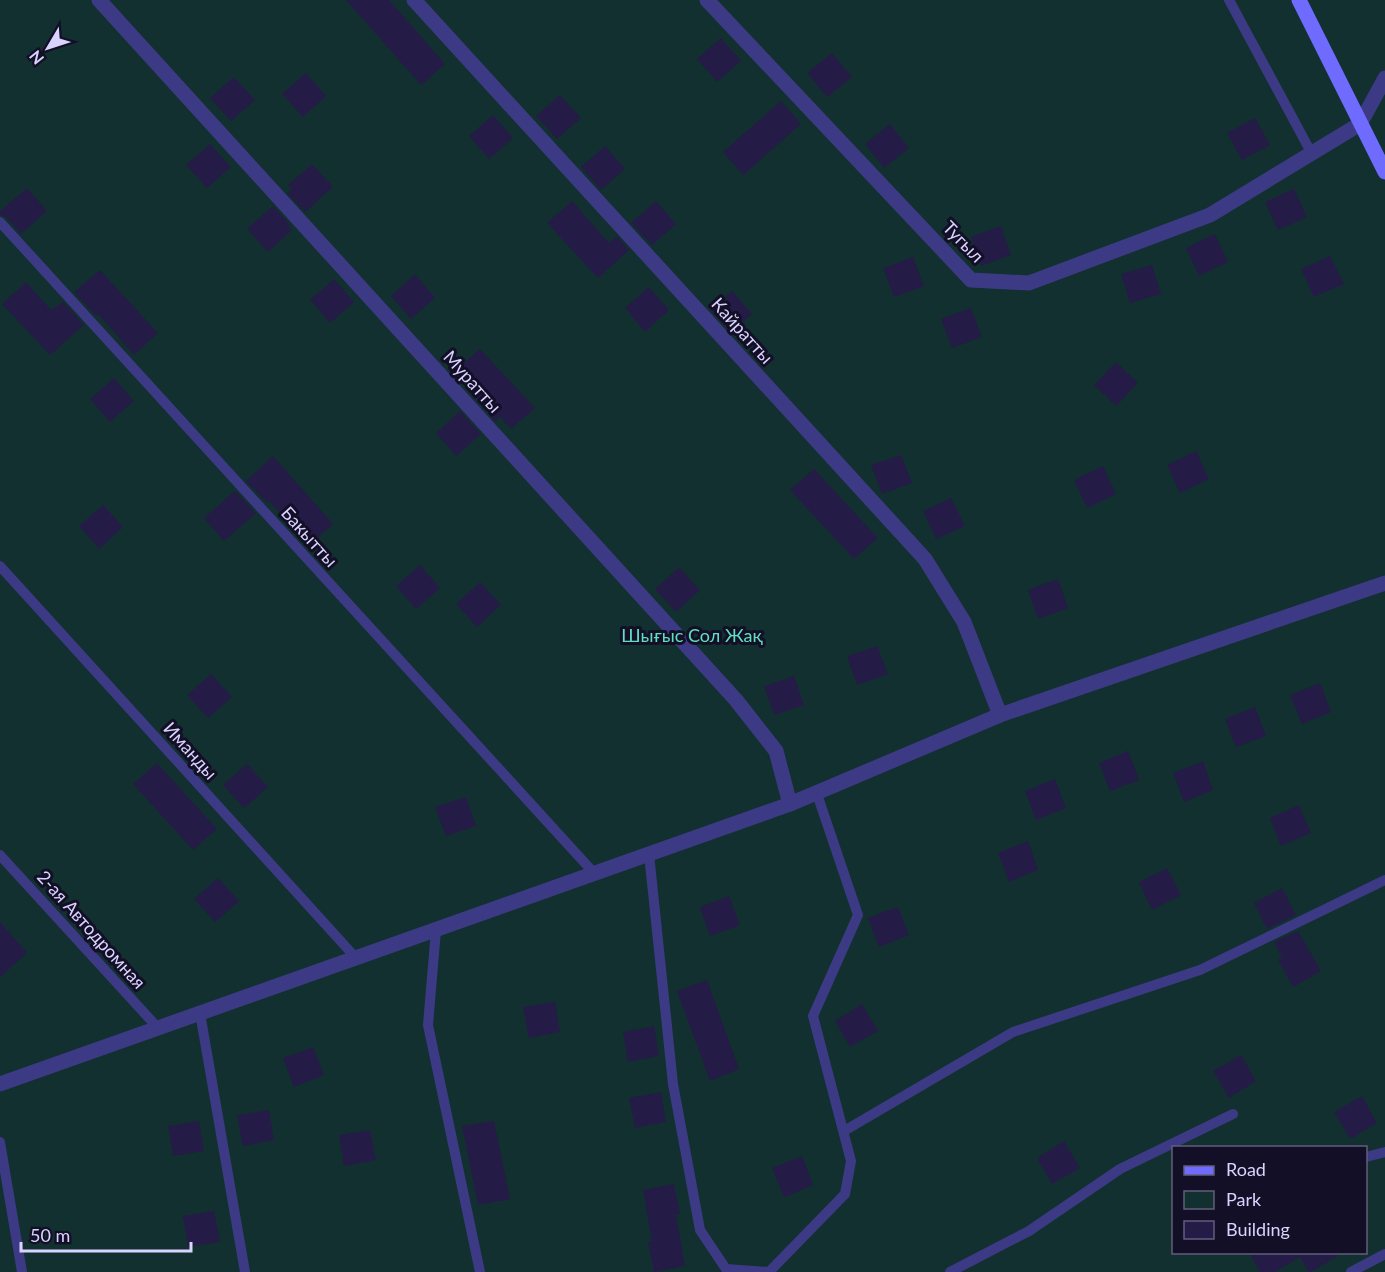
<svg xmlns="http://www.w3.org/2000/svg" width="1385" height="1272" font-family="Lato,sans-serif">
<rect width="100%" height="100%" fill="#130f26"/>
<!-- green -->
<path fill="#12302f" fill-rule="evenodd" d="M0,0H1385V1272H0ZM1174,1148H1366V1252H1174Z"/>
<!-- building -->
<g fill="#241b47">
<path d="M346,0H389L445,64L421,85Z"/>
<path d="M721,38L741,61L717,82L697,59Z"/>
<path d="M832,53L852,77L827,97L807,73Z"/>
<path d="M306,73L326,96L303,117L282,94Z"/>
<path d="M234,77L255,100L231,121L210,98Z"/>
<path d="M560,95L581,118L557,139L536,116Z"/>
<path d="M781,101L801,124L743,175L723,152Z"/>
<path d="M493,115L513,138L489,159L469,136Z"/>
<path d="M1255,118L1270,145L1242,160L1227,133Z"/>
<path d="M890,124L909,148L884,168L865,144Z"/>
<path d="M210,144L231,167L207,188L186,165Z"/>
<path d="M605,146L625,169L601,190L581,167Z"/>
<path d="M312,164L333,187L305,212L287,193L292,189L288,185Z"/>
<path d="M27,188L47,211L21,234L6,217L0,215V211Z"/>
<path d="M1294,189L1307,217L1278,230L1265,202Z"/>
<path d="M572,201L609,243L617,236L629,250L598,278L547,223Z"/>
<path d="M656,201L676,224L652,245L631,223Z"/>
<path d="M273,206L290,225L288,226L292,230L268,252L247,229Z"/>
<path d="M1001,226L1011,255L981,266L971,237Z"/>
<path d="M1215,234L1228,262L1199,276L1186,248Z"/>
<path d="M1330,256L1344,284L1314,297L1301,269Z"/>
<path d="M913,257L924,286L894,297L883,268Z"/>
<path d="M1152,265L1161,294L1130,303L1121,274Z"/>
<path d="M100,270L158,333L134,355L99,315L96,316L74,292Z"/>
<path d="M415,274L435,298L411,319L391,296Z"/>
<path d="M334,279L354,302L330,323L310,300Z"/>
<path d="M26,282L51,310L63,302L84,325L50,355L2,304Z"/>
<path d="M649,287L669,310L645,332L625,308Z"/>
<path d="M732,291L752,314L731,332L710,310Z"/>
<path d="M971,308L982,337L952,348L941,319Z"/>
<path d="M480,349L535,408L511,429L500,417L495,421L475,398L478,395L456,370Z"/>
<path d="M1116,362L1138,383L1116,406L1094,385Z"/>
<path d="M114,378L134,401L110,422L90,399Z"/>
<path d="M460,411L481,434L456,456L436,433Z"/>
<path d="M1196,451L1209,479L1180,493L1167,465Z"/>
<path d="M901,455L912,483L882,494L871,465Z"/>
<path d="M273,456L333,524L309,545L269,501L267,503L246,481Z"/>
<path d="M1103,466L1116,494L1087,508L1074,480Z"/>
<path d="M814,469L878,538L854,559L790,490Z"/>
<path d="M235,491L256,513L224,541L204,518Z"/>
<path d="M951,498L965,526L936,539L923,511Z"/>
<path d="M103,505L123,527L99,549L79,526Z"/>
<path d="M420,565L440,588L416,609L396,586Z"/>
<path d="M679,567L700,590L676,612L655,589Z"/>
<path d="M1058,579L1068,608L1038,619L1028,590Z"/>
<path d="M480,582L501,605L477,627L456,604Z"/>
<path d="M877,646L888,674L857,685L847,656Z"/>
<path d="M211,674L232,697L208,718L187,695Z"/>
<path d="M794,676L804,705L774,715L764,686Z"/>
<path d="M1320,683L1331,712L1302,724L1290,695Z"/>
<path d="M1255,707L1266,736L1236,747L1225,719Z"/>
<path d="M1128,751L1139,780L1110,791L1099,763Z"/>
<path d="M1203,761L1213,790L1184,802L1173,773Z"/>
<path d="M157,763L217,829L193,850L133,784Z"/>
<path d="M247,764L268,787L244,808L223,785Z"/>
<path d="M1055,779L1066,808L1036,820L1025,791Z"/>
<path d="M466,797L476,826L446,836L435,807Z"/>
<path d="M1299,805L1311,833L1281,846L1270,818Z"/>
<path d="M1028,841L1038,870L1009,882L998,853Z"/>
<path d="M1167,868L1181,895L1152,910L1139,882Z"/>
<path d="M218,878L239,901L215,922L194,899Z"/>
<path d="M1282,888L1296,915L1267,929L1254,903Z"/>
<path d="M729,896L740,925L710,936L700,907Z"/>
<path d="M898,907L909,935L879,947L868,918Z"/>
<path d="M0,922L27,953L0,977Z"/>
<path d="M1298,931L1321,971L1293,987L1278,960L1282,958L1274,942Z"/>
<path d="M707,980L739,1069L710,1081L677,991Z"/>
<path d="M555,1002L560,1032L529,1038L523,1007Z"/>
<path d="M862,1004L878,1031L850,1047L835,1021Z"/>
<path d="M654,1026L659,1056L628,1062L623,1032Z"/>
<path d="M313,1047L324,1075L294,1087L283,1058Z"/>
<path d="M1241,1055L1256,1081L1229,1098L1213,1071Z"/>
<path d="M661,1092L666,1122L635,1128L629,1098Z"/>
<path d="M1362,1096L1377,1123L1350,1139L1334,1112Z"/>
<path d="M269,1110L274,1140L243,1146L237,1115Z"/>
<path d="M199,1121L204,1151L173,1156L168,1126Z"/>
<path d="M494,1121L510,1199L478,1205L462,1126Z"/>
<path d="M370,1130L376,1160L344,1166L339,1135Z"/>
<path d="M1064,1141L1080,1168L1052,1184L1037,1158Z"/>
<path d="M802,1156L813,1185L784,1197L772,1168Z"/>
<path d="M674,1184L680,1214L676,1215L685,1266L654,1272L648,1242L652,1241L643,1190Z"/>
<path d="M214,1211L220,1242L188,1247L183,1216Z"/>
<path d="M1249,1252H1344L1311,1272H1309L1300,1257L1275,1272H1260Z"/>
</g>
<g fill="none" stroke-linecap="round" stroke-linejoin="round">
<!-- lane -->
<g stroke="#3d3a85" stroke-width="10">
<path d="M1229,0L1312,154"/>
<path d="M0,222L594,873"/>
<path d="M0,566L356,958"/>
<path d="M649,854L673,1084L700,1230L726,1269L767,1272"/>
<path d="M0,855L158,1028"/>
<path d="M436,930L428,1025L480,1272"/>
<path d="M200,1013L245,1272"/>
<path d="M844,1131L1013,1032L1200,970L1385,880"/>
<path d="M0,1142L22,1272"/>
<path d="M1366,1157L1385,1152"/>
<path d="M769,1272L845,1194L851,1161L813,1016L858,915L817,794"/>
<path d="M950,1272L1029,1231L1120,1169L1233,1114"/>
<path d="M1351,1272L1385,1254"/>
</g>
<!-- street -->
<g stroke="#3d3a85" stroke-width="15">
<path d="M99,0L736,700L776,751L790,804"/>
<path d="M414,0L925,559L964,622L1000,715"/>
<path d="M707,0L971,280L1029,283L1210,215L1360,124L1385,78"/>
<path d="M0,1084L790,804L1000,715L1385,583"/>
</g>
<!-- secondary -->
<path stroke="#6f6bff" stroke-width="15" d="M1299,0L1385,172"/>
</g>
<g text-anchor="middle" stroke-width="6" stroke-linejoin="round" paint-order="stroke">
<!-- street labels -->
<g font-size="18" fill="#d9d4ff" stroke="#130f26">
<text transform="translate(963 242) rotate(46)" y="6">Тугыл</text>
<text transform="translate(742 331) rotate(48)" y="6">Кайратты</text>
<text transform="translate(472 382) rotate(48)" y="6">Муратты</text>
<text transform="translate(309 537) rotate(48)" y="6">Бакытты</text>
<text transform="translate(190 751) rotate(48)" y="6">Иманды</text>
<text transform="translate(91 930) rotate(48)" y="6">2-ая Автодромная</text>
</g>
<!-- park labels -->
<g font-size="18" fill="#5fe0c0" stroke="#130f26">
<text x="692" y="642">Шығыс Сол Жақ</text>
</g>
</g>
<!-- legend -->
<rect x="1172" y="1146" width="195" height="108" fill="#130f26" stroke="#625e7d" stroke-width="1.5"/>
<rect x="1184" y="1166" width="30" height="9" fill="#6f6bff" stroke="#625e7d" stroke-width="1.5"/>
<text x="1226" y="1176" font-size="18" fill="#d9d4ff">Road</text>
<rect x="1184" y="1191" width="30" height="18" fill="#12302f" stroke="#625e7d" stroke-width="1.5"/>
<text x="1226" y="1206" font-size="18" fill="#d9d4ff">Park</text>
<rect x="1184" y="1221" width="30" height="18" fill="#241b47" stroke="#625e7d" stroke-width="1.5"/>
<text x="1226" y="1236" font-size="18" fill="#d9d4ff">Building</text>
<!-- north arrow -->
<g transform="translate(48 48) rotate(231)" stroke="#130f26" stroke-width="4.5" paint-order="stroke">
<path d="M0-4.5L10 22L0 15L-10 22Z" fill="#d9d4ff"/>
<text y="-9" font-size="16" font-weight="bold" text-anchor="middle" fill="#d9d4ff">N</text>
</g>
<!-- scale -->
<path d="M21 1242v9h170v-9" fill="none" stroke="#d9d4ff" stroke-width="3"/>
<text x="30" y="1242" font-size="18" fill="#d9d4ff" stroke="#130f26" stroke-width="4.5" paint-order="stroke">50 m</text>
</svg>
